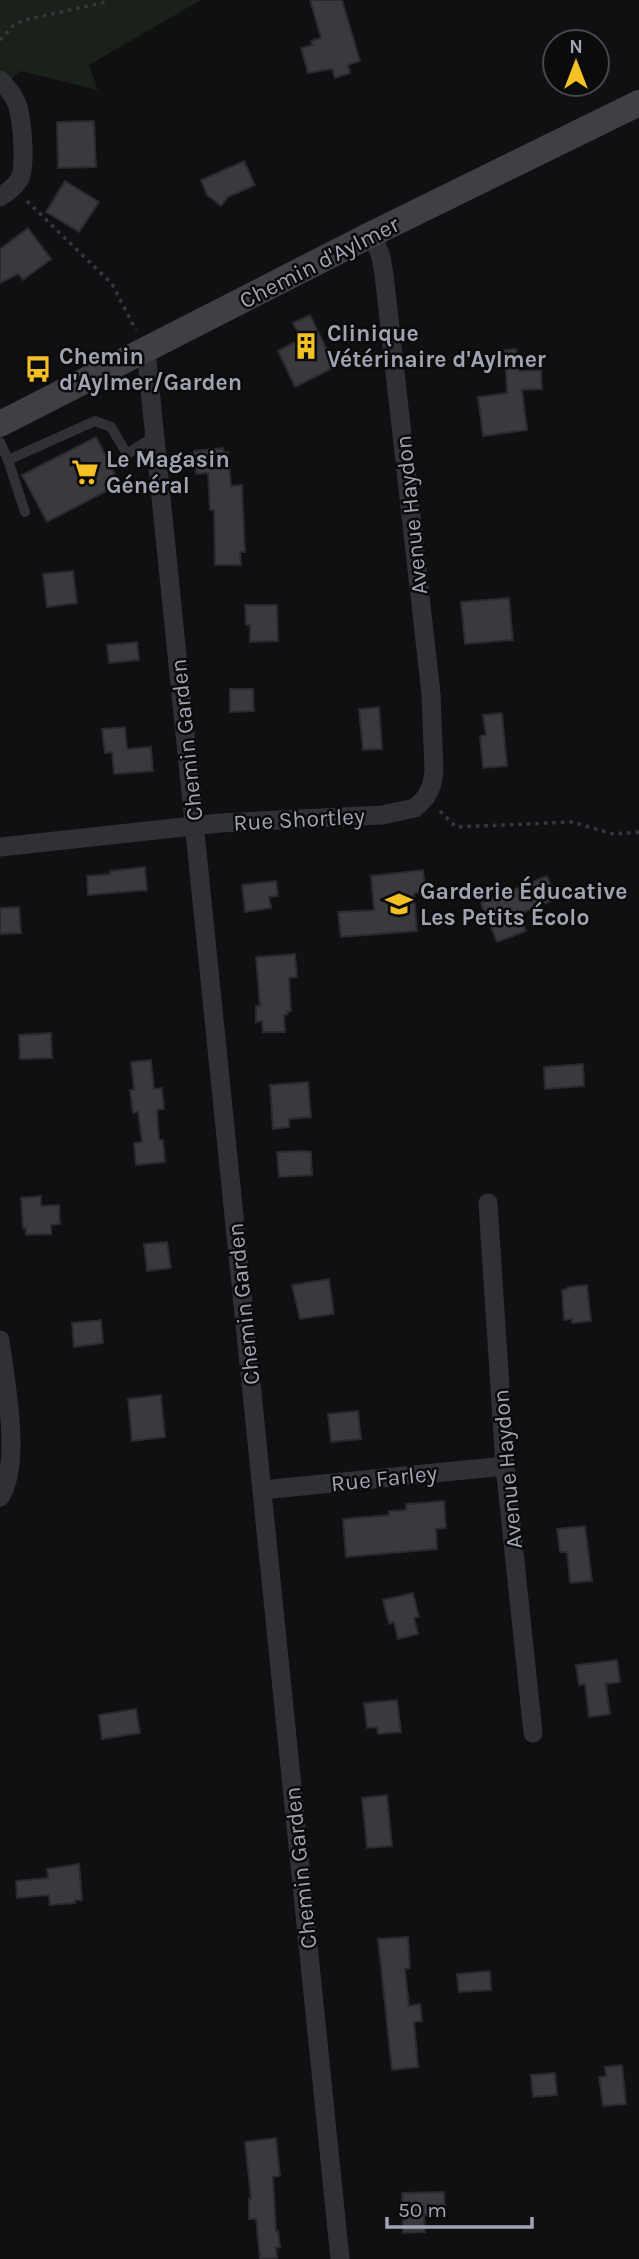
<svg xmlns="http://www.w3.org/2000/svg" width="639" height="2259" font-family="Karla,sans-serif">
<rect width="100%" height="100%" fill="#100f11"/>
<!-- green -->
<path fill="#1a211b" d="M0,0H201L89,65L98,90L20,71L5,85L0,80Z"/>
<!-- building -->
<g fill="#3a393e" stroke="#2a292d" stroke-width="2">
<path d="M310,0H342L360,61L348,65L350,73L335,78L332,69L308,73L301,48L312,45L311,41L321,38Z"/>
<path d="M94,121L96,167L58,168L57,122Z"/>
<path d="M244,161L255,185L228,197L221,206L207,195L201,180Z"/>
<path d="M65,181L99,202L79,232L46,212Z"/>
<path d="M28,228L51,259L23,280L18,274L0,283V249Z"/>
<path d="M310,315L335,367L295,387L278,351L301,339L293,323Z"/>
<path d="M516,349L519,371L541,370L542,389L522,390L527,430L483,436L478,397L507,393L505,350Z"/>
<path d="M96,437L120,484L47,522L22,475Z"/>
<path d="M223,448L224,453L228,452L231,486L242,485L245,552H240L241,565H215L214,510H210L208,473L196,474L194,451Z"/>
<path d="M73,571L77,603L47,607L43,574Z"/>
<path d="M509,598L513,640L465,644L461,602Z"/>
<path d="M245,605H277L278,641L250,642V625H246Z"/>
<path d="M137,642L139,660L109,663L107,645Z"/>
<path d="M230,689H253L254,711L230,712Z"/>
<path d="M379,707L382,749L363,750L359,709Z"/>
<path d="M502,713L507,766L483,768L480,736L486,735L483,715Z"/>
<path d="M125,727L127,749L151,747L153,771L114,774L112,752L105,753L102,729Z"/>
<path d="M145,867L147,890L88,895L87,876L110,874V871Z"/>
<path d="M423,870L426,892L414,893L417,931L341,937L338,912L374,910L371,876Z"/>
<path d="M547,876L556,899L519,914L526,931L497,942L481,903Z"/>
<path d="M276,881L278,896L269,897L271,908L245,912L242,885Z"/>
<path d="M19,907L21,933L0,934V908Z"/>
<path d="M295,954L297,977L289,978L291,1011H287L288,1014L284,1015L285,1032H263L262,1021L256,1022V1006H260L256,957Z"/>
<path d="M51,1033L52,1058L20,1059L19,1035Z"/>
<path d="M151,1060L154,1089L162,1088L164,1109L157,1110L159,1140H163L165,1162L136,1165L134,1143L142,1142L138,1112L133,1113L130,1090H134L131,1062Z"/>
<path d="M583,1064L584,1086L545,1089L544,1067Z"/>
<path d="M308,1082L311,1117L289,1119V1127L273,1129L270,1085Z"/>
<path d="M302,1151L311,1152L312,1175L279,1177L277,1152Z"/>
<path d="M41,1196V1206L59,1205L60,1224L51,1225V1234L26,1235V1228H23L21,1198Z"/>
<path d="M167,1242L171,1268L147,1271L144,1244Z"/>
<path d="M329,1279L334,1314L300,1319L292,1285Z"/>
<path d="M587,1285L591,1321L572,1323V1319L564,1320L562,1290L568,1289V1287Z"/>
<path d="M101,1320L103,1343L74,1347L72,1323Z"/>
<path d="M161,1395L165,1437L132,1441L128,1399Z"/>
<path d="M358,1411L361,1439L331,1442L328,1414Z"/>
<path d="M444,1501L446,1528L436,1529L437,1549L346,1557L343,1519L389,1515V1511L406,1510V1504Z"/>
<path d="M585,1526L592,1581L570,1583L567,1552H560L557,1529Z"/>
<path d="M413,1593L419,1617L414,1618L418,1634L398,1639L394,1622L389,1624L383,1600Z"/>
<path d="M617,1660L620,1682L606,1684L610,1714L589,1717L585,1684L579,1685L576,1665Z"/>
<path d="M397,1700L401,1732L378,1734L377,1727L367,1728L364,1703Z"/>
<path d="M136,1709L140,1733L102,1739L99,1715Z"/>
<path d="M387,1795L392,1846L367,1848L362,1798Z"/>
<path d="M79,1864L82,1900H75V1903L50,1905L49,1895L17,1898L16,1881L48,1878L47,1869Z"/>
<path d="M408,1937L410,1968L405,1969L409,2006L420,2004L422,2021L414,2022L418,2067L392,2070L378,1939Z"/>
<path d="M490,1971L491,1990L459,1992L457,1974Z"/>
<path d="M622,2065L626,2104L603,2106L599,2077L606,2076L605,2067Z"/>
<path d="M555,2073L557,2095L533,2097L531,2075Z"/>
<path d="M276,2138L280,2176L273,2177L276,2231H278L280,2247L276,2248L277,2258L260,2259L256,2219H249V2199H251L245,2142Z"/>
<path d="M444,2192L445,2208L438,2215H424L425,2232L403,2233L402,2193Z"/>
</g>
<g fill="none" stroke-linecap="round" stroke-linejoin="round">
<!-- path -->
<g stroke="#37383d" stroke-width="3.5" stroke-dasharray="3.5 5" stroke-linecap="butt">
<path d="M0,40L13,26L24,20L106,2"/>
<path d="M27,201L112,284L136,330"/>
<path d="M440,811L456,827L572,822L613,834L639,832"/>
</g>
<!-- service -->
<g stroke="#303136" stroke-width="10">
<path d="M0,442L8,460L95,421L111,427L127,454L155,436"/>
<path d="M8,460L25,512"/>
</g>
<!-- minor -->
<g stroke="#303136" stroke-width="19">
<path d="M0,80C8,88 15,97 18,107C22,122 26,165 20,178C16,186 8,192 0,197"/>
<path d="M146,350L340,2259"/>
<path d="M0,847L220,823L382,815L415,808L426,797L432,784L434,771L431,694L384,274L381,257L372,234"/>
<path d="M488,1203L505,1466L533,1733"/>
<path d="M0,1340C5,1380 22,1463 0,1497"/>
<path d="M262,1490L505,1466"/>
</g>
<!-- secondary -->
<path stroke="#3e4046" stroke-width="26" d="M0,424L372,234L639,103"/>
</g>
<!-- icons -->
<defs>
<symbol id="building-bare" viewBox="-9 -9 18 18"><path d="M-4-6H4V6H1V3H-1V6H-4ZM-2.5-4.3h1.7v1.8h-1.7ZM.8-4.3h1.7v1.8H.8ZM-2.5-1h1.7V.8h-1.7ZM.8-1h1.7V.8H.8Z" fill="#f4c124" stroke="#0b0b0c" stroke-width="2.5" paint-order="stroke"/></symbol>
<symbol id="bus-bare" viewBox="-9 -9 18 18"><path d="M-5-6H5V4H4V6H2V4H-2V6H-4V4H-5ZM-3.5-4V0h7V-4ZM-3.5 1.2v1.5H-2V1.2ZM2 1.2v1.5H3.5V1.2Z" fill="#f4c124" stroke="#0b0b0c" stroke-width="2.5" paint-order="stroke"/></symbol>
<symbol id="supermarket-bare" viewBox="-9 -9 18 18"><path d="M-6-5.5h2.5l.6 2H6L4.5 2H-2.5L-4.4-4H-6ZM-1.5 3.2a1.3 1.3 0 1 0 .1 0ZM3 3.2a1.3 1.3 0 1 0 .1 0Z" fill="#f4c124" stroke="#0b0b0c" stroke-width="2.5" paint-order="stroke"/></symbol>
<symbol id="school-bare" viewBox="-9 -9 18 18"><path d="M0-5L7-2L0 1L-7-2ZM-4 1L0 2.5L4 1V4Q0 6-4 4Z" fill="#f4c124" stroke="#0b0b0c" stroke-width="2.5" paint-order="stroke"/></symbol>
</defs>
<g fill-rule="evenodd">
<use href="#building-bare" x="287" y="327" width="38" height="38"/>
<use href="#bus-bare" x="19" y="350" width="38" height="38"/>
<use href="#supermarket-bare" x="66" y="453" width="38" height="38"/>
<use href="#school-bare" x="380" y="885" width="38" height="38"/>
</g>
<g text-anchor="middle" stroke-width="5" stroke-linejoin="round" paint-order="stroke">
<!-- street labels -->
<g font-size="23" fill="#a0a4b2" stroke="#0b0b0c">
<text transform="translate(319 262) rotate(-27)" y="8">Chemin d'Aylmer</text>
<text transform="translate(411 515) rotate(-96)" y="8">Avenue Haydon</text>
<text transform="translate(186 740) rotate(-96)" y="8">Chemin Garden</text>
<text transform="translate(299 819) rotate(-3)" y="8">Rue Shortley</text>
<text transform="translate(243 1304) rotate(-96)" y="8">Chemin Garden</text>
<text transform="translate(507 1469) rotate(-95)" y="8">Avenue Haydon</text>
<text transform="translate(384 1478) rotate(-6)" y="8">Rue Farley</text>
<text transform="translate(300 1868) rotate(-96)" y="8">Chemin Garden</text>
</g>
<!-- poi labels -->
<g font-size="23" font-weight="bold" fill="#a0a4b2" stroke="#0b0b0c" text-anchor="start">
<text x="327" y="341">Clinique<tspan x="327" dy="26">Vétérinaire d'Aylmer</tspan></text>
<text x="59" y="364">Chemin<tspan x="59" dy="26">d'Aylmer/Garden</tspan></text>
<text x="106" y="467">Le Magasin<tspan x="106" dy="26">Général</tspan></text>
<text x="420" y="899">Garderie Éducative<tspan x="420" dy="26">Les Petits Écolo</tspan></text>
</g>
</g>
<!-- north arrow -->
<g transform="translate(576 63)"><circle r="33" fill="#0b0b0c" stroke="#47484e" stroke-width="2"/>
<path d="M0-5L12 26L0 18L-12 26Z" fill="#f4c124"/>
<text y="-10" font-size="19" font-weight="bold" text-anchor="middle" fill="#a0a4b2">N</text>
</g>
<!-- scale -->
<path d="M387 2217v10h145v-10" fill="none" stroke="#a0a4b2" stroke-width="3.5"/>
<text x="398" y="2217" font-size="21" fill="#a0a4b2" stroke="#0b0b0c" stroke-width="5" paint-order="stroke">50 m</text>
</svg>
